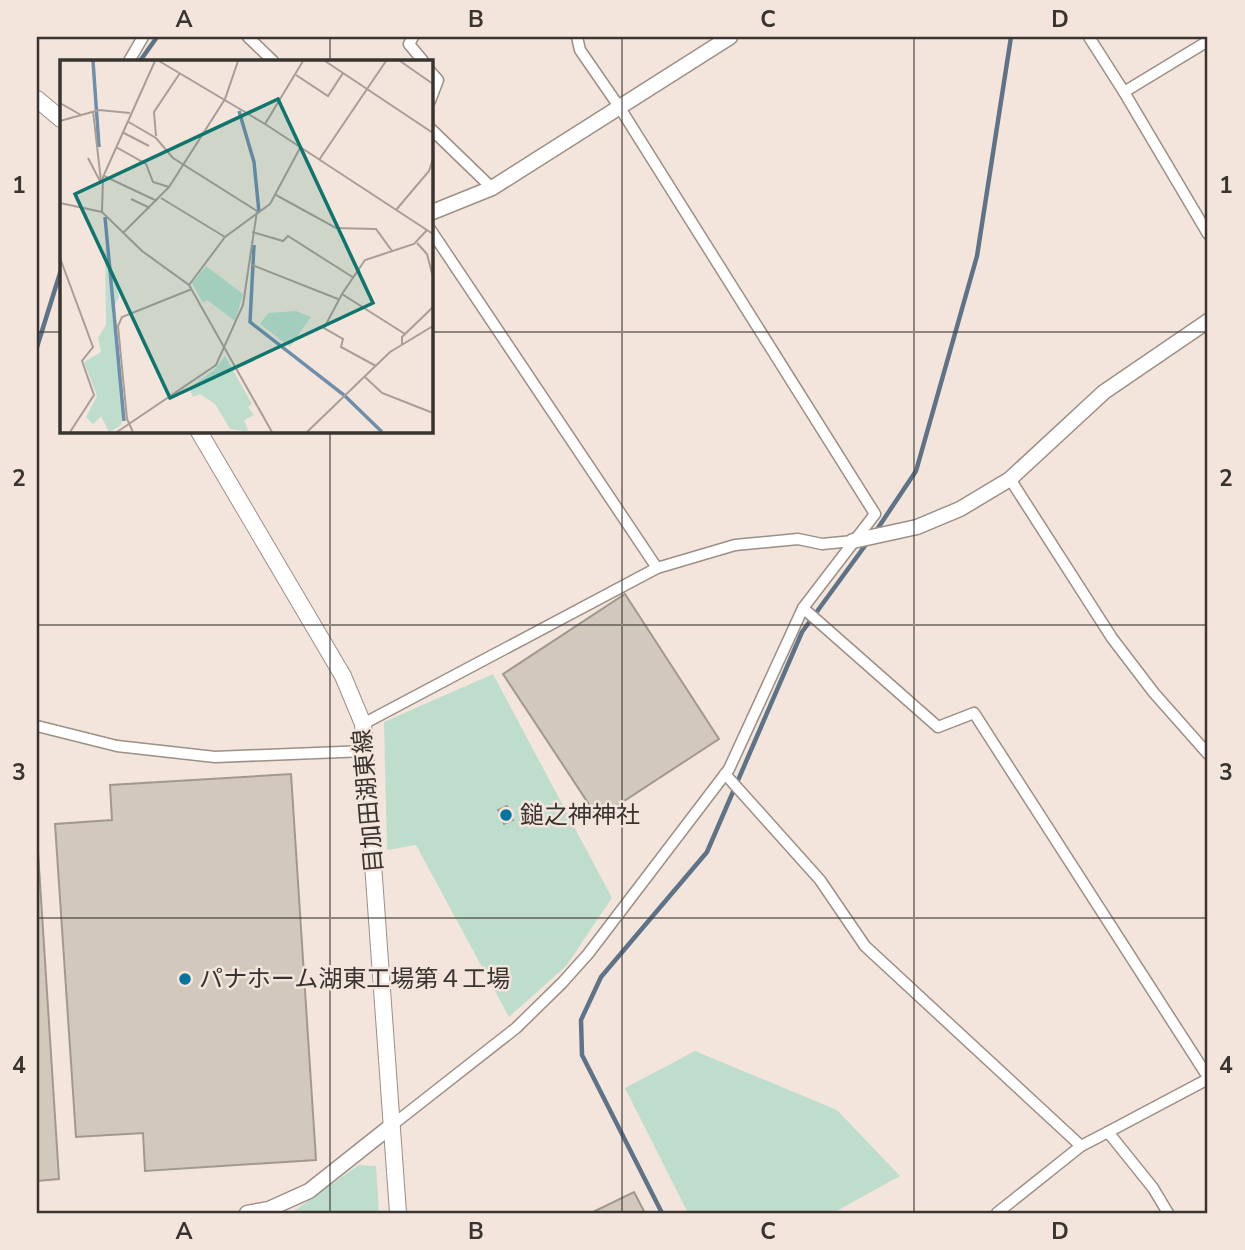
<svg xmlns="http://www.w3.org/2000/svg" width="1245" height="1250" font-family="'Nunito Sans','Noto Sans JP',sans-serif">
<rect width="100%" height="100%" fill="#f3e5db"/>
<!-- green -->
<g fill="#beddcd">
<path d="M493,674L612,898L566,966L509,1017L416,845L387,850L384,722Z"/>
<path d="M695,1051L837,1110L900,1176L833,1213H688L625,1088Z"/>
<path d="M359,1165L376,1166L379,1213H291Z"/>
</g>
<g fill="none" stroke-linecap="round" stroke-linejoin="round">
<!-- stream -->
<g stroke="#5e7387" stroke-width="4.5">
<path d="M140,61L157,37"/>
<path d="M37,347L61,270"/>
<path d="M876,531L916,471L977,256L1011,37"/>
<path d="M662,1213L582,1055L581,1020L601,977L707,852L802,632L867,543"/>
</g>
</g>
<!-- building -->
<g fill="#d2c9bc" stroke="#a2998d" stroke-width="2">
<path d="M625,594L719,739L598,818L503,674Z"/>
<path d="M291,774L316,1160L145,1171L143,1133L76,1137L55,824L112,820L110,785Z"/>
<path d="M507,806L513,820L504,824L498,810Z"/>
<path d="M37,836L59,1179L37,1181Z"/>
<path d="M634,1192L645,1213H591Z"/>
</g>
<g fill="none" stroke-linecap="round" stroke-linejoin="round">
<defs>
<g id="minor">
<path d="M248,37L273,61"/>
<path d="M413,37L409,44L423,61"/>
<path d="M1089,37L1124,92L1208,234"/>
<path d="M129,61L143,37"/>
<path d="M430,71L438,80L430,101"/>
<path d="M1124,92L1208,41"/>
<path d="M430,128L492,188"/>
<path d="M430,229L657,568"/>
<path d="M1010,479L1112,638L1154,693L1208,754"/>
<path d="M803,608L938,727L974,713L1208,1077"/>
<path d="M363,724L657,568L735,545L798,539L822,544L853,541"/>
<path d="M37,726L117,746L215,757L366,751"/>
<path d="M725,774L820,880L865,946L1081,1146"/>
<path d="M391,1126L516,1028L562,983L588,954L729,769L803,608L875,514L620,108L580,50L577,37"/>
<path d="M997,1213L1081,1146L1108,1132"/>
<path d="M1168,1213L1153,1188L1108,1132L1208,1079"/>
</g>
<g id="tertiary">
<path d="M430,213L492,188L730,37"/>
<path d="M853,541L917,527L960,509L1010,479L1104,392L1208,321"/>
<path d="M247,1213L269,1209L309,1191L391,1126"/>
</g>
<g id="secondary">
<path d="M37,99L61,119"/>
<path d="M198,430L343,676L363,724L398,1213"/>
</g>
</defs>
<!-- minor casing -->
<use href="#minor" stroke="#9c8f86" stroke-width="13"/>
<!-- tertiary casing -->
<use href="#tertiary" stroke="#9c8f86" stroke-width="17"/>
<!-- secondary casing -->
<use href="#secondary" stroke="#9c8f86" stroke-width="18"/>
<!-- minor -->
<use href="#minor" stroke="#fff" stroke-width="10"/>
<!-- tertiary -->
<use href="#tertiary" stroke="#fff" stroke-width="14"/>
<!-- secondary -->
<use href="#secondary" stroke="#fff" stroke-width="16"/>
</g>
<!-- grid -->
<path fill="none" stroke="#393430" stroke-width="2" stroke-opacity="0.55" d="M330,37V61M622,37V1213M914,37V1213M37,332H61M430,332H1208M330,430V1213M37,625H1208M37,918H1208"/>
<!-- markers -->
<g fill="#05749f" stroke="#f3e5db" stroke-width="2.5">
<circle cx="506" cy="815" r="7"/>
<circle cx="185" cy="979" r="7"/>
</g>
<g text-anchor="middle" stroke-width="5" stroke-linejoin="round" paint-order="stroke">
<!-- street labels -->
<g font-size="24" fill="#393430" stroke="#f3e5db">
<text transform="translate(368 801) rotate(-95)" y="8">目加田湖東線</text>
</g>
<!-- poi labels -->
<g font-size="24" fill="#393430" stroke="#f3e5db" text-anchor="start">
<text x="520" y="823">鎚之神神社</text>
<text x="199" y="987">パナホーム湖東工場第４工場</text>
</g>
</g>
<!-- overview -->
<g transform="translate(60 60)">
<rect width="373" height="373" fill="#f3e5db"/>
<path d="M45,188L59,236L52,251L63,357L60,366L49,372L41,356L33,364L26,357L37,336L24,302L41,292L38,278L46,265ZM146,206L183,234L175,261L147,240L143,243L132,223ZM236,251L251,257L230,287L200,264L208,253ZM165,296L192,344L188,347L194,355L184,360L188,370L184,371L170,369L155,344L140,334L133,337L129,328L154,310Z" fill="#beddcd"/>
<path fill="none" stroke="#6e8eac" stroke-width="3.5" d="M33,1L39,87M179,51L194,102L199,152M45,157L64,361M194,185L190,262L284,335L322,372"/>
<path fill="none" stroke="#a99e97" stroke-width="2" d="M99,1L205,64L373,174M265,1L373,73M340,1L373,24M236,15L268,36L283,13M0,43L21,55M33,51L41,121M0,61L39,50L70,53M205,64L243,1M62,72L89,86M96,76L94,52L120,13M56,87L86,104L93,122L109,127M28,98L40,121M259,100L326,1M44,116L97,141M216,135L276,168L316,169L332,191M101,138L165,177M71,139L90,148M0,143L42,152L82,191L129,225L212,372M336,150L369,111L373,99M42,152L43,117L95,1M192,172L223,181L228,176L294,218M63,173L109,127L165,39L178,1M357,183L367,194L373,217M0,198L33,287L22,301L34,335L10,372M192,205L278,239M129,225L165,177L210,144L240,88M282,234L264,268L283,279L281,287L316,306M345,274L282,234L305,200L354,184L367,170M342,284V277L373,247M305,317L322,333L373,353M57,372L156,305L183,245L197,151L113,98L96,78L67,61M73,372L67,359L58,266L62,257L132,229M247,372L330,292L373,266"/>
<path fill="#0f766e" fill-opacity="0.15" stroke="#0f766e" stroke-width="3.5" d="M218,39L313,243L110,338L15,134Z"/>
<rect width="373" height="373" fill="none" stroke="#393430" stroke-width="3.5"/>
</g>
<!-- border -->
<rect width="1245" height="1250" fill="none" stroke="#f3e5db" stroke-width="77"/>
<rect x="38" y="38" width="1168" height="1174" fill="none" stroke="#393430" stroke-width="2.5"/>
<g font-size="23" text-anchor="middle" font-weight="bold" fill="#393430">
<text x="184" y="27">A</text>
<text x="476" y="27">B</text>
<text x="768" y="27">C</text>
<text x="1060" y="27">D</text>
<text x="19" y="193">1</text>
<text x="1226" y="193">1</text>
<text x="19" y="486">2</text>
<text x="1226" y="486">2</text>
<text x="19" y="780">3</text>
<text x="1226" y="780">3</text>
<text x="19" y="1073">4</text>
<text x="1226" y="1073">4</text>
<text x="184" y="1239">A</text>
<text x="476" y="1239">B</text>
<text x="768" y="1239">C</text>
<text x="1060" y="1239">D</text>
</g>
</svg>
